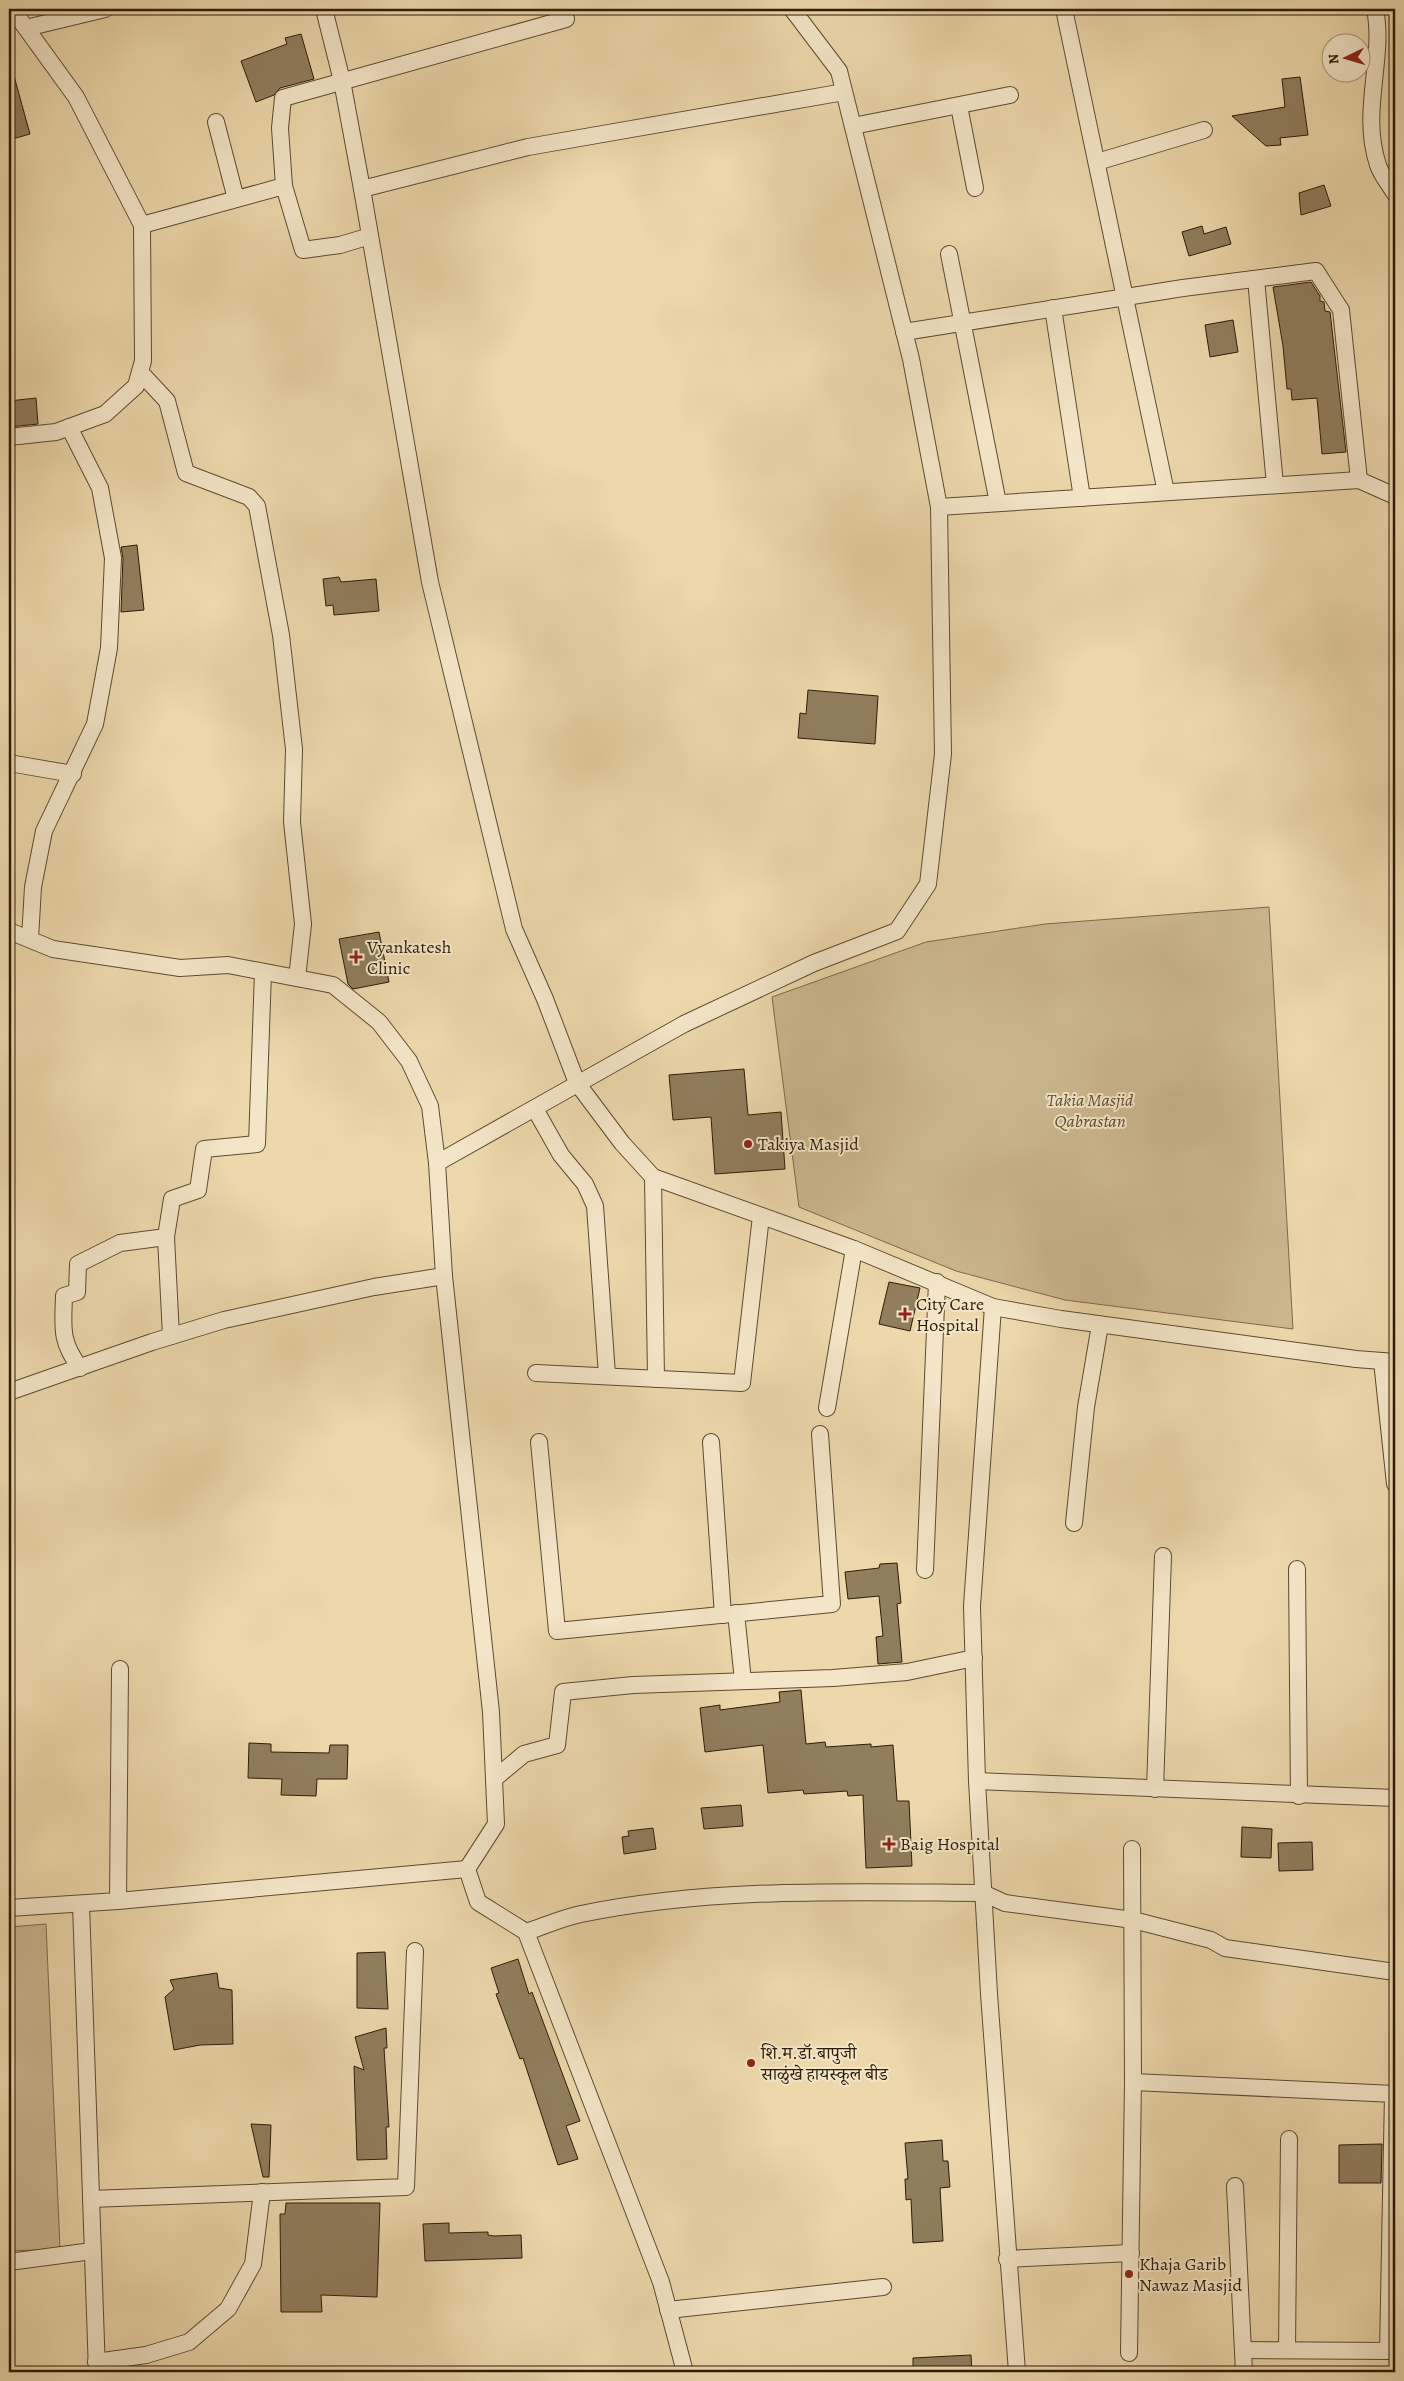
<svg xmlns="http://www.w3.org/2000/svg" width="1404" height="2381" font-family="Alegreya,'Noto Serif Devanagari',serif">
<rect width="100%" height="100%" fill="#ecd8ab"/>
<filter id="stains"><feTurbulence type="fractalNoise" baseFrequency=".004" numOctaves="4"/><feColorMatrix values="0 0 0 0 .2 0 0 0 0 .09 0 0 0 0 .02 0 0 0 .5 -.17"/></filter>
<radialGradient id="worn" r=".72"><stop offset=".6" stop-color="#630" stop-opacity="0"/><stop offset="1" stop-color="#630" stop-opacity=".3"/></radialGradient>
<!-- green -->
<g fill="#cbb88f" stroke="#7c6a4c">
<path d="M1269,907L1293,1329L1065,1300L956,1271L799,1207L772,997L926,942L1045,924Z"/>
<path d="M46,1924L60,2249L9,2251V1927Z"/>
</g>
<!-- building -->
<g fill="#907e5d" stroke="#2c1c08">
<path d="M301,34L314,79L280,88L274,95L256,102L241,61L287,44L285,38Z"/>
<path d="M14,76L30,134L9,140V77Z"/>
<path d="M1300,77L1308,135L1280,138L1281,145L1266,146L1232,116L1285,107L1282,79Z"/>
<path d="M1324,185L1331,206L1301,215L1299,193Z"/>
<path d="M1202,226L1204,234L1226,227L1231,244L1189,256L1182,232Z"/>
<path d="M1311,282L1320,296V301L1324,302L1325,311L1330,312L1346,452L1322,454L1317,398L1292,400L1291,389H1287L1283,346L1273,287Z"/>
<path d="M1233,320L1238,352L1210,357L1205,325Z"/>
<path d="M36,398L38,424L9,427V401Z"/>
<path d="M137,545L144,610L121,612L123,558L121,547Z"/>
<path d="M339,577L341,582L376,579L379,611L334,615L333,605L326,606L323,579Z"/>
<path d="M808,690L878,696L875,744L798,738L800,713L806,714Z"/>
<path d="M379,932L389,982L353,989L348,984L339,939Z"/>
<path d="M744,1069L748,1115L781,1112L785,1169L715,1174L711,1117L673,1120L669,1075Z"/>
<path d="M889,1282L920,1288L910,1331L879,1324Z"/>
<path d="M897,1563L901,1603L897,1604L902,1662L878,1664L876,1637L883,1636L879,1596L848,1599L845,1572L879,1568L880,1564Z"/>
<path d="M801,1690L806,1744L825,1742L826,1747L871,1744V1747L893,1745L897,1801H909L912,1866L866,1868L863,1795L848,1796L847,1791L804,1794L803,1790L768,1793L763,1745L705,1752L700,1708L720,1705V1710L780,1702L779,1692Z"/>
<path d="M249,1743L271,1744V1752L329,1753L330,1745H348L347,1779H317L316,1796L281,1795L282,1779L248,1778Z"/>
<path d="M741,1805L743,1826L704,1829L701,1808Z"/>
<path d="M1242,1827L1272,1829L1271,1858L1241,1857Z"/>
<path d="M653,1828L656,1849L624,1854L622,1837L629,1836L628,1831Z"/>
<path d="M1312,1842L1313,1870L1279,1871L1278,1843Z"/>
<path d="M385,1952L388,2009L357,2008V1953Z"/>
<path d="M518,1959L529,1994L532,1992L580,2121L566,2126L578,2159L558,2165L523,2058L520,2059L496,1994L499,1993L491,1968Z"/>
<path d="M217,1973L219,1988L232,1990L233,2044L200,2045L174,2050L165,1997L174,1989L170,1980Z"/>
<path d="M386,2028L387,2048H384L389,2127H386L387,2159L357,2160L354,2066L364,2070L355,2037Z"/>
<path d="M251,2124L271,2125L269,2177H263Z"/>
<path d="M942,2140L943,2161H948L950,2187L940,2188L943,2241L913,2243L911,2199L906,2200L905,2179H908L905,2143Z"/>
<path d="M1382,2144L1381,2183H1339V2145Z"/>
<path d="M286,2203H380L377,2297L321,2295L322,2312H281L280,2214H285Z"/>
<path d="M449,2223V2233L488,2232V2235L494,2236L521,2235L522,2258L425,2261L423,2224Z"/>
<path d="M971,2355L972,2372H913V2358Z"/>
</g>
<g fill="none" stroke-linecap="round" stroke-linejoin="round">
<defs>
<g id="street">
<path d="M12,9L26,28"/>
<path d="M324,9L342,81L362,189L430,582L514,929L545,999L577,1083L622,1143L653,1177L854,1249L993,1307L1061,1319L1356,1359L1395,1362"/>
<path d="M1064,9L1166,492"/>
<path d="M1375,9C1385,59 1360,111 1378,165C1381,175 1390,185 1395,194"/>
<path d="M959,106L975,188"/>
<path d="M216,122L236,199"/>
<path d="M853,126L1010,95"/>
<path d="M1097,162L1204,130"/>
<path d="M362,189L528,147L844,92"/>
<path d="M142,225L284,186"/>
<path d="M370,236L340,245L303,250L284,186L280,128L283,98L566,19"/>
<path d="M949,254L998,503"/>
<path d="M1256,279L1275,485"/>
<path d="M1053,308L1082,498"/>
<path d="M904,332L1183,288L1316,271L1341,310L1359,480"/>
<path d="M140,372L167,401L186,473L249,497L257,506L281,635L294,749L292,822L303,924L297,978"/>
<path d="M9,437L56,432L105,414L136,386L143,361L142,225L76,97L26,28L105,9"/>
<path d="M939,507L1359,480L1395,496"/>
<path d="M9,763L73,774"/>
<path d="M9,931L53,949L180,968L228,965L333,985L379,1022L409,1061L430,1106L437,1163L444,1276L491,1712L496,1824L467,1869L478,1902L526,1932L661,2282L685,2372"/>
<path d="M30,939L33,887L44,831L95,724L109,648L113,558L100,488L69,427"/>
<path d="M535,1109L561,1155L585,1184L595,1206L607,1375"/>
<path d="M437,1163L684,1024L814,963L897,931L928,884L943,754L939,507L911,359L839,71L792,9"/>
<path d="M653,1177L656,1379"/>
<path d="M166,1237L171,1336"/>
<path d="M993,1307L972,1606L977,1781L989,1994L1017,2372"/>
<path d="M1382,1361L1395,1484"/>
<path d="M80,1368C60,1341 63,1328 64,1296L77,1292L78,1264L120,1243L166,1237L172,1199L198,1190L204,1149L257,1144L263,972"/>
<path d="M536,1373L742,1383L761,1216"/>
<path d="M9,1392L152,1342L224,1320L374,1287L444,1276"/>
<path d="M827,1408L854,1249"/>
<path d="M539,1442L557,1631L832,1604L820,1434"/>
<path d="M711,1442L723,1615"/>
<path d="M1074,1523L1086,1407L1100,1325"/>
<path d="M1297,1569L1299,1796"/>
<path d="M925,1570L937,1282"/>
<path d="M736,1613L743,1681"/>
<path d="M494,1779L524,1754L557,1745L563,1692L633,1685L833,1678L907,1672L974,1658"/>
<path d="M977,1781L1395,1798"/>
<path d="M1155,1789L1163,1556"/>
<path d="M118,1901L120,1669"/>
<path d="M81,1904L97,2372"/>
<path d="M9,1908L118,1901L467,1869"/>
<path d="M526,1932C544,1926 562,1918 581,1914C713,1887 849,1892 983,1893L1005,1903L1133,1920L1211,1940L1225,1948L1395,1972"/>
<path d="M1133,2082L1395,2094"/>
<path d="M1235,2186L1244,2372"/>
<path d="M91,2199L406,2187L415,1951"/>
<path d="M1007,2259L1131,2253"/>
<path d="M9,2262L92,2251"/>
<path d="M668,2310L883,2287"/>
<path d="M1243,2350L1395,2351"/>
<path d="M1287,2350L1289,2139"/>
<path d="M1388,2351L1393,2094"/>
<path d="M1129,2353L1133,2082L1132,1849"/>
<path d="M96,2362L146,2355L189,2342L228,2309L253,2264L262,2192"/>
</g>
</defs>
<!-- street casing -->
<use href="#street" stroke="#5c4b31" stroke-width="18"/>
<!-- street -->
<use href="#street" stroke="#f3e6c8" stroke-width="16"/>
</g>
<!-- markers -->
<g fill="#8f2418" stroke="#f3e6c8" stroke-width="2">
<path d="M353.5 949.5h5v5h5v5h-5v5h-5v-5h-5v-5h5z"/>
<circle cx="748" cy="1144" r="5"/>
<path d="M902.5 1306.5h5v5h5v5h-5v5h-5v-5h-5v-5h5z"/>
<path d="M886.5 1836.5h5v5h5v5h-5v5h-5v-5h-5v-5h5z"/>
<circle cx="751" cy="2063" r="5"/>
<circle cx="1129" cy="2274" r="5"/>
</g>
<g text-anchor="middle" stroke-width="4" stroke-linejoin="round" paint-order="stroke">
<!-- poi labels -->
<g font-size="18" fill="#2c1c08" stroke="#f3e6c8" text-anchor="start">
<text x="367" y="953">Vyankatesh<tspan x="367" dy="21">Clinic</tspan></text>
<text x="758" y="1150">Takiya Masjid</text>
<text x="916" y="1310">City Care<tspan x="916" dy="21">Hospital</tspan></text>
<text x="900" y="1850">Baig Hospital</text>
<text x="761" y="2059">शि.म.डॉ.बापुजी<tspan x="761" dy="21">साळुंखे हायस्कूल बीड</tspan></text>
<text x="1139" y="2270">Khaja Garib<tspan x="1139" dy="21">Nawaz Masjid</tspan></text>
</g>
<!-- park labels -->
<g font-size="18" font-style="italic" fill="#5c4b30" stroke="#f3e6c8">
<text x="1090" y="1106">Takia Masjid<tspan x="1090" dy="21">Qabrastan</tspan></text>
</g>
</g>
<!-- margin -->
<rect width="1404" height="2381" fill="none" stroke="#ecd8ab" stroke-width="30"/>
<rect x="10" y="10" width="1384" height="2361" fill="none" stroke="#2c1c08" stroke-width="2.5"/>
<rect x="15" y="15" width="1374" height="2351" fill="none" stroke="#2c1c08"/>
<!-- north arrow -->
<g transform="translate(1346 58) rotate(265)"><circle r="24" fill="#f3e6c8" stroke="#a3957b"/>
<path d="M0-4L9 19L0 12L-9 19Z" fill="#8f2418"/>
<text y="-8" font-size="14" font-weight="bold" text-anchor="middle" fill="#2c1c08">N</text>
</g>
<rect width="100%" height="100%" filter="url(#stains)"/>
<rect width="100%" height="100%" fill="url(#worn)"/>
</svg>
